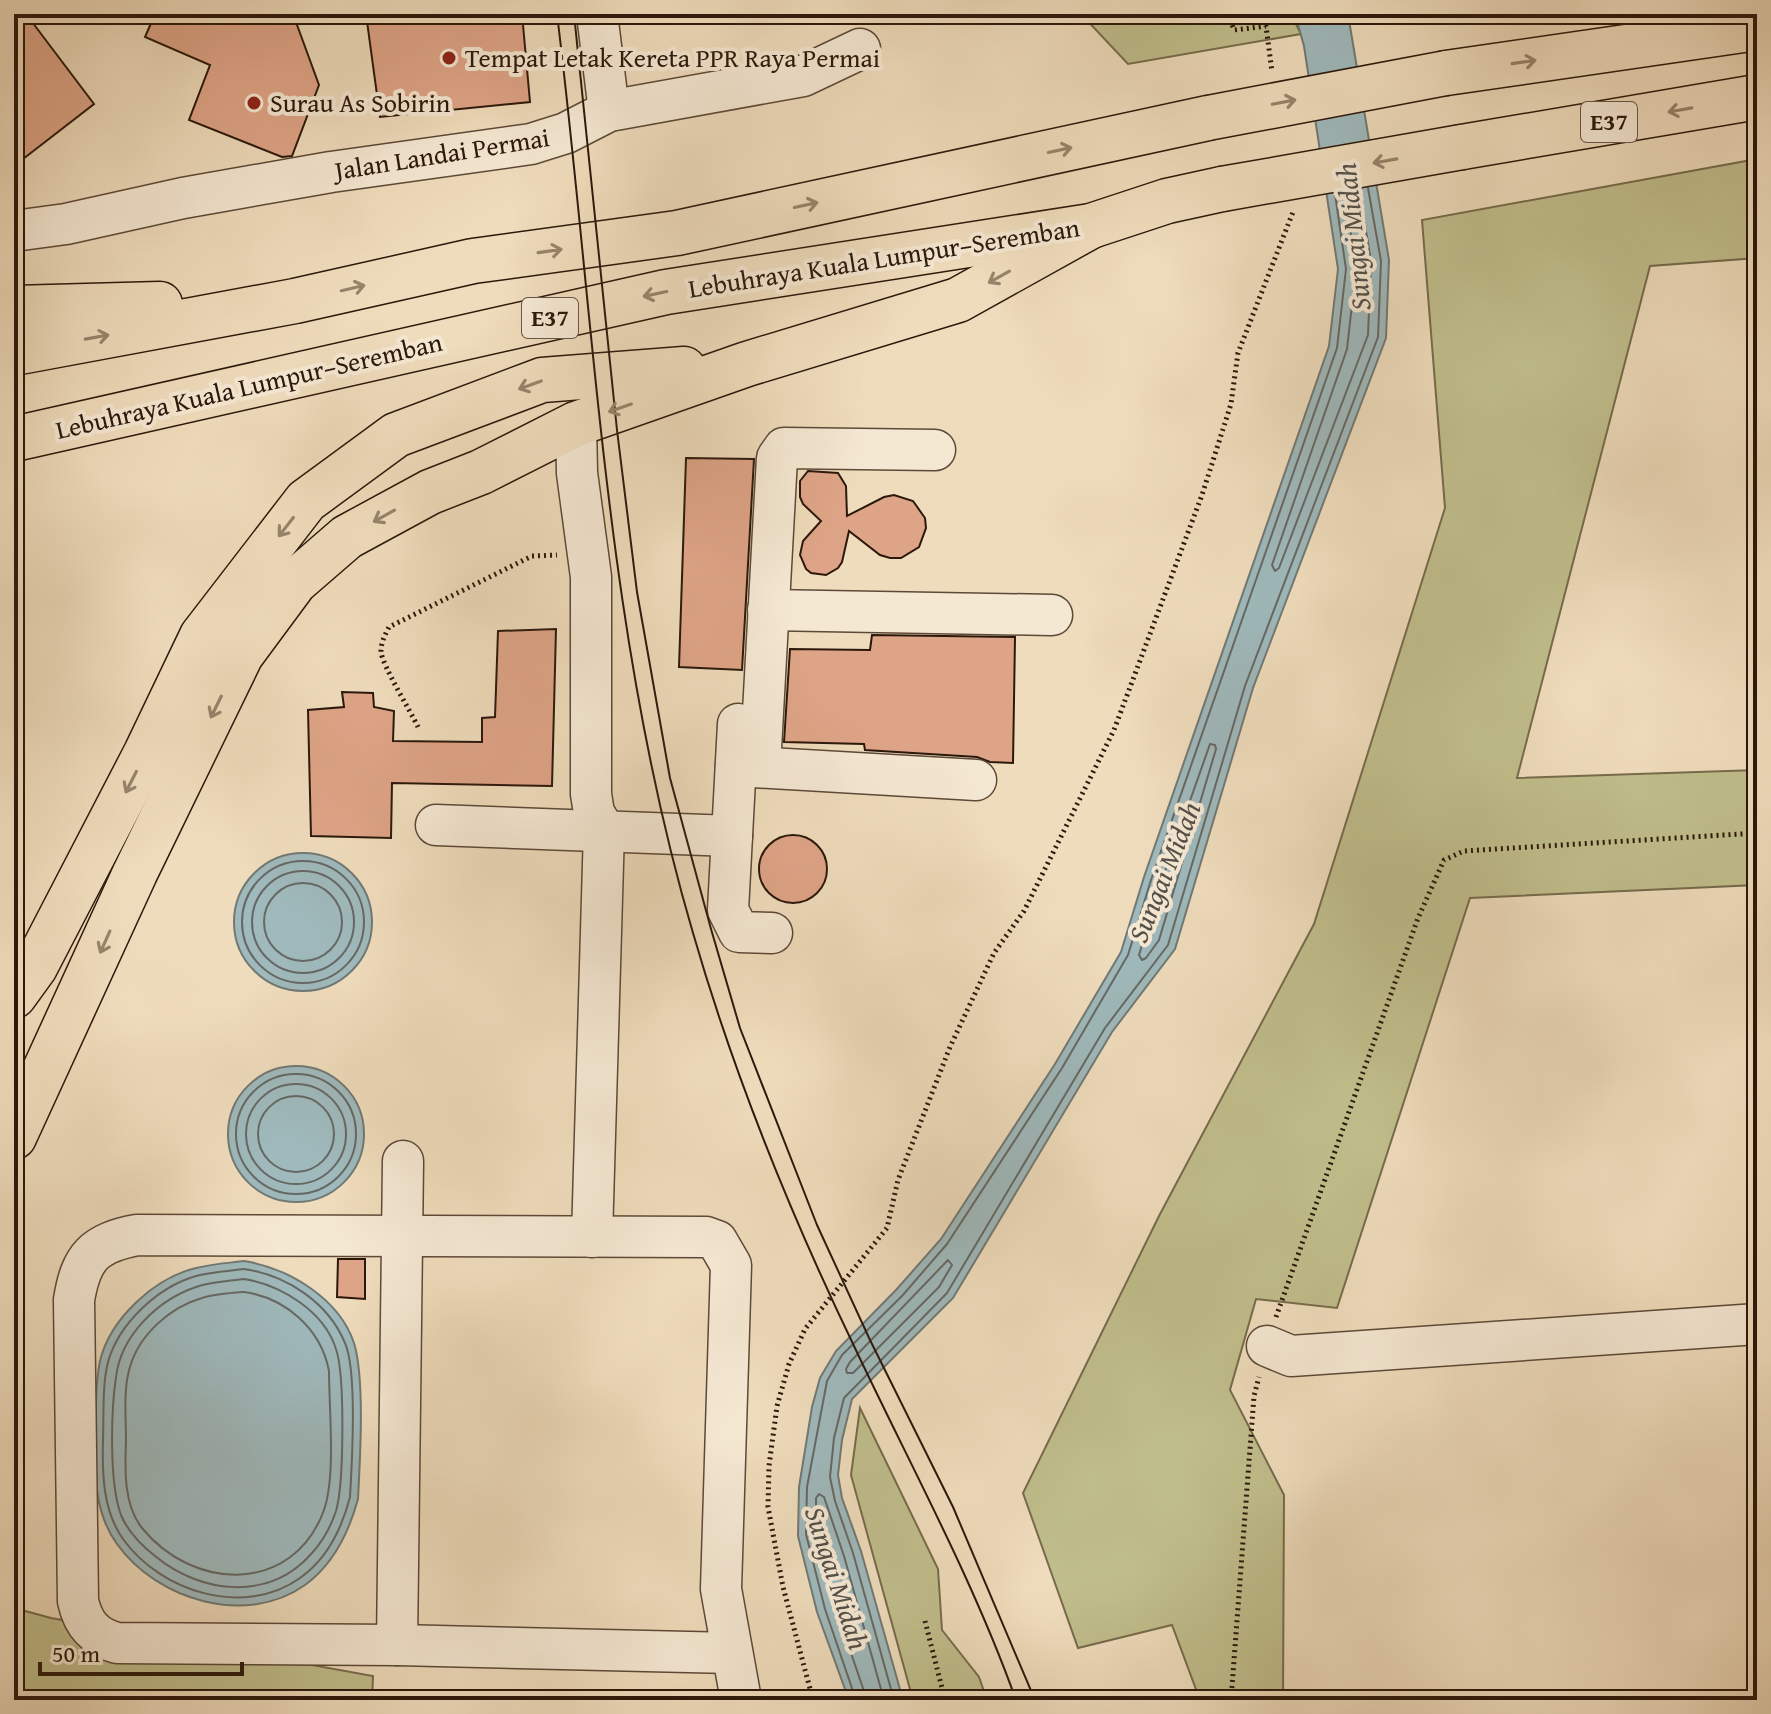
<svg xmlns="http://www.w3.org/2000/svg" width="1771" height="1714" font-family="'Gentium Book Plus',serif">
<rect width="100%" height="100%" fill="#efdcbc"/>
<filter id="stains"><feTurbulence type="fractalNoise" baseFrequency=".0025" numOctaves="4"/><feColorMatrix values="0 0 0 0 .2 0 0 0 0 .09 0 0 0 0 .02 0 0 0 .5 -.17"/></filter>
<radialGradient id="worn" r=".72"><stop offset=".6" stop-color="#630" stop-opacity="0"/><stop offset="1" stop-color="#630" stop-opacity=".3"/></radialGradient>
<!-- green -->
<g fill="#c0be8c" stroke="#766b4c" stroke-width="2">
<path d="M1081,14H1291L1301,34L1128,64Z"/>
<path d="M1757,159V258L1650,266L1517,778L1757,770V885L1470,898L1337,1308L1256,1299L1230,1390L1284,1495L1283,1700H1200L1172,1625L1078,1648L1023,1493L1159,1216L1314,924L1445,508L1422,220Z"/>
<path d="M860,1408L938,1569L942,1630L979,1677L987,1700H913L851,1475Z"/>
<path d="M14,1608L51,1618L373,1676L372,1700H14Z"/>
</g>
<!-- water -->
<g fill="#9fb9bc" stroke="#717975" stroke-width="2">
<path d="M1291,14H1348L1389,260L1386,338L1253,688L1175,949L1112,1032L953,1298L852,1399L842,1440L838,1475L842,1498L861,1551L903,1700H849L817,1612L798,1536L799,1487L812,1407L820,1378L836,1351L896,1290L941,1239L1055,1064L1121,952L1144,877L1329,346L1338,269L1304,46L1298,25Z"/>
<circle cx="303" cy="922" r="69"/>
<circle cx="296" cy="1134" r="68"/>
<path d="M244,1261C288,1268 339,1298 354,1343C365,1379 360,1459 358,1499C349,1532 334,1564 305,1585C246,1627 157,1600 117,1544C95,1514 94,1475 96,1439C96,1413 95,1386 100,1361C110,1319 154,1278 196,1268C212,1264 228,1263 244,1261Z"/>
</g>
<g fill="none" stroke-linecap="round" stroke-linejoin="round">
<!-- shore -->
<g stroke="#656864" stroke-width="2">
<path d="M1345,192L1356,269L1347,349L1272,565L1275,571L1279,568L1368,335L1371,261L1359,189"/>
<path d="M1210,744L1215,745L1216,749L1159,940L1146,958L1142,960L1139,955L1161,883Z"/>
<circle cx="303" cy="922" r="61"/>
<circle cx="303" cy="922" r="51"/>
<circle cx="303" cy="922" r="39"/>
<circle cx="296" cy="1134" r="60"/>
<circle cx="296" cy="1134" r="50"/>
<circle cx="296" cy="1134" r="38"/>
<path d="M948,1260L952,1265L939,1287L853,1373H847L846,1369L850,1362Z"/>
<path d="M244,1269C286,1275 328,1302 345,1343C357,1370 352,1464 350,1497C342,1528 327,1559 300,1578C244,1618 161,1592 123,1539C103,1511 102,1474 103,1440C104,1415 102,1386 108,1362C119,1323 158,1287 196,1276C211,1272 228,1271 244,1269Z"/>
<path d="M244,1279C281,1285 324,1311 336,1349C345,1375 344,1484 336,1511C331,1526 323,1541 312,1553C270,1602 201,1594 155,1556C141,1545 128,1532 121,1515C109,1483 111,1411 116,1377C121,1335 158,1300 196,1287C211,1282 229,1281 244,1279Z"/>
<path d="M244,1292C286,1298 321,1329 329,1371C329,1410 336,1475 324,1510C293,1595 193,1591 142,1528C123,1504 125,1468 126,1440C126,1417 123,1389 130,1367C139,1335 170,1307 202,1298C215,1294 230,1293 244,1292Z"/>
<path d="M856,1700L825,1609L806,1534L807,1487L827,1381L842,1355L902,1296L947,1244L1062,1068L1128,955L1151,880L1337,348L1346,269L1335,194"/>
<path d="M867,1700L835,1606L816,1534V1498L819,1494L824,1497L844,1556L884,1700"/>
<path d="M894,1700L853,1553L835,1501L830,1477L834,1438L844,1398L947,1293L1105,1028L1168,945L1245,686L1378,337L1381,261L1368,188"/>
</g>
</g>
<!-- building -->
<g fill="#dea487" stroke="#2b180b" stroke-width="2">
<path d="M14,14H26L94,104L14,166Z"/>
<path d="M155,14H293L319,85L292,156L282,157L189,120L210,65L145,37Z"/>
<path d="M366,14H522L530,102L380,117Z"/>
<path d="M686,458L754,459L742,670L679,667Z"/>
<path d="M808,471L838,473L846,486L847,516L884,497L894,495L913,501L925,518L926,528L919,547L901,558H890L880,555L849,531L842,562L838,568L826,575L811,573L806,569L800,555L803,541L821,521L803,504L800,497V481Z"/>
<path d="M556,629L552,786L392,783L391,838L311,836L308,710L344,707L342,692L373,693L374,707L394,711L393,741L482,742V718L495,717L498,631Z"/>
<path d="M872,635L1015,637L1013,763L990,762L977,757L865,750L864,744L784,742L790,649L870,650Z"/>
<circle cx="793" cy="869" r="34"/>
<path d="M338,1259H365V1299L337,1297Z"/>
</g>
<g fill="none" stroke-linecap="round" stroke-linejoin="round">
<defs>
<g id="minor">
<path d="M597,14L609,111"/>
<path d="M14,231L66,224L183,198L331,172L531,144L566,133L609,111L803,76L860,49"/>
<path d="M576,424L577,473L591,577V794L594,813L604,830L592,1237"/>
<path d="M768,610L1052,615"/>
<path d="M738,724L728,910L739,932L772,933"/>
<path d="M736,766L976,780"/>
<path d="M760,767L777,458L784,448L935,450"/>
<path d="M436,825L732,836"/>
<path d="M1267,1346L1291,1356L1757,1324"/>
<path d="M397,1645L403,1161"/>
<path d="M731,1653L397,1645L117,1643C94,1637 83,1624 78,1601L74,1300C81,1257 94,1243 137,1235L706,1237L717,1241L731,1265L721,1589L741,1700"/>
</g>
<g id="highway">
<path d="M1446,73L1757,28"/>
<path d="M1462,147L1757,97"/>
<path d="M14,308L160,304"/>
<path d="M14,353L295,301L473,261L677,233L1208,118"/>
<path d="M14,439L666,292L1091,226L1167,201L1222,189"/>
<path d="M14,996L35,967L146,753L202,636L306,501L396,435L542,380L684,369"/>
<path d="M14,1137L135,873L241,655L295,582L347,537L430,492L481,472L576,424L747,364L958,300L1091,226"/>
</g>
</defs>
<!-- minor casing -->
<use href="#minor" stroke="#5c4937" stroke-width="43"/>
<!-- highway casing -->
<use href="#highway" stroke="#2b180b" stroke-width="47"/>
<!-- path -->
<g stroke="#2b180b" stroke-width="5" stroke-dasharray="2 4" stroke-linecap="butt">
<path d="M1228,14L1234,30L1266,26L1272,72"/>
<path d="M418,727C410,710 383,667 381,652C381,642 385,635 389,627L532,556L557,555"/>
<path d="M1276,1317L1418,918L1444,860L1464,851L1757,833"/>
<path d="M925,1621L945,1700"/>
<path d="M813,1700L783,1587L768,1507L769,1466L777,1406L789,1364L805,1329L887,1228L898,1180L950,1047L994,953L1024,911L1114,730L1202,495L1231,404L1238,353L1293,212"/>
<path d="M1231,1700L1254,1396L1259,1377"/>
</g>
<!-- minor -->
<use href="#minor" stroke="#f5e8d3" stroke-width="40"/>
<!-- highway -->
<use href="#highway" stroke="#efdcbc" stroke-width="44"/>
<!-- tram -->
<g stroke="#2b180b" stroke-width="2">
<path d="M557,14C595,321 605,635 693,933C734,1075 790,1213 854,1346C909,1463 972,1577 1016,1700"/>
<path d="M574,14L617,430L637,592L670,778L711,929L740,1028L817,1225L870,1340L953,1507L1035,1700"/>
</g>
<defs>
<g id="highway-bridge">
<path d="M1208,118L1446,73"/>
<path d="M1222,189L1462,147"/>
</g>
</defs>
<!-- highway-bridge casing -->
<use href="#highway-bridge" stroke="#2b180b" stroke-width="47" stroke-linecap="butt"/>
<!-- highway-bridge -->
<use href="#highway-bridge" stroke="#efdcbc" stroke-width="44"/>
</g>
<!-- one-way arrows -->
<defs><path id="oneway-shaft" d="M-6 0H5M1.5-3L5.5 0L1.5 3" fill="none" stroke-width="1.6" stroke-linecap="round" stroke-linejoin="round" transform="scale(2)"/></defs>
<g stroke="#97846c">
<use href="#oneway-shaft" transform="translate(1524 62) rotate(-8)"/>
<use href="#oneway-shaft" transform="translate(1284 102) rotate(-11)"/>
<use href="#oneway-shaft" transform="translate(1680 110) rotate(170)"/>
<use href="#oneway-shaft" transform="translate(1060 150) rotate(-12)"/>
<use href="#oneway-shaft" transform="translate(1385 161) rotate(170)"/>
<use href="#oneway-shaft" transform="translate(806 205) rotate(-12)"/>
<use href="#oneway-shaft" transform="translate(550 251) rotate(-8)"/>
<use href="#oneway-shaft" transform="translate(999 277) rotate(151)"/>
<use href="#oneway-shaft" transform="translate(353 288) rotate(-13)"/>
<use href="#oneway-shaft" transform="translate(655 294) rotate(168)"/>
<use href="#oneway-shaft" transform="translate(97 337) rotate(-10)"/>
<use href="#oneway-shaft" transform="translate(530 385) rotate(160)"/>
<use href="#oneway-shaft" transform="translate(620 408) rotate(161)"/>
<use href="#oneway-shaft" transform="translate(384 516) rotate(151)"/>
<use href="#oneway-shaft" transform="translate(286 527) rotate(128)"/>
<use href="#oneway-shaft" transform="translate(216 707) rotate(116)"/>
<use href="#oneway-shaft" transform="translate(131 782) rotate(117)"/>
<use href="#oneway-shaft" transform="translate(105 942) rotate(114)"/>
</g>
<!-- markers -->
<g fill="#8f2418" stroke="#f5e8d3" stroke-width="3">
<circle cx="449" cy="58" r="8"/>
<circle cx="254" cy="103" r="8"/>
</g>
<g text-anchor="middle" stroke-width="8" stroke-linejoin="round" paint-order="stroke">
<!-- shield labels -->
<g fill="#f5e8d3" stroke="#685647" stroke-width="2">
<rect x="1581" y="102" width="56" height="40" rx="6"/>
<rect x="522" y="298" width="56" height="40" rx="6"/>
</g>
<g font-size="24" font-weight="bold" fill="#2b180b">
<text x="1609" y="130">E37</text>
<text x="550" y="326">E37</text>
</g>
<!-- poi labels -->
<g font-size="26" fill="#2b180b" stroke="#f5e8d3" text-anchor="start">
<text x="465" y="67">Tempat Letak Kereta PPR Raya Permai</text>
<text x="270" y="112">Surau As Sobirin</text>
</g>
<!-- street labels -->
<g font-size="26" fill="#2b180b" stroke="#f5e8d3">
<text transform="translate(442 154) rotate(-9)" y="9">Jalan Landai Permai</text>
<text transform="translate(884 258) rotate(-9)" y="9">Lebuhraya Kuala Lumpur–Seremban</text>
<text transform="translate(249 386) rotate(-13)" y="9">Lebuhraya Kuala Lumpur–Seremban</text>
</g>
<!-- water labels -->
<g font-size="28" font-style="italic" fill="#545049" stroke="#f5e8d3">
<text transform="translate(1353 237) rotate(-96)" y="10">Sungai Midah</text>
<text transform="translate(1164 872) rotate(-68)" y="10">Sungai Midah</text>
<text transform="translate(837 1578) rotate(72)" y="10">Sungai Midah</text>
</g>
</g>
<!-- margin -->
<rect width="1771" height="1714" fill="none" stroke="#efdcbc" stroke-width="48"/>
<rect x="16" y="16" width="1739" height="1682" fill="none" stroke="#2b180b" stroke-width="4"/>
<rect x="24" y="24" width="1723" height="1666" fill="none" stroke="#2b180b" stroke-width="2"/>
<!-- scale -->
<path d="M40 1662v12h202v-12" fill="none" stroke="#2b180b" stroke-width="4"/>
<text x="52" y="1662" font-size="24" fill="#2b180b" stroke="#f5e8d3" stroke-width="6" paint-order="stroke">50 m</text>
<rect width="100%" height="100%" filter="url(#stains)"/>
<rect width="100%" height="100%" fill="url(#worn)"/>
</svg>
